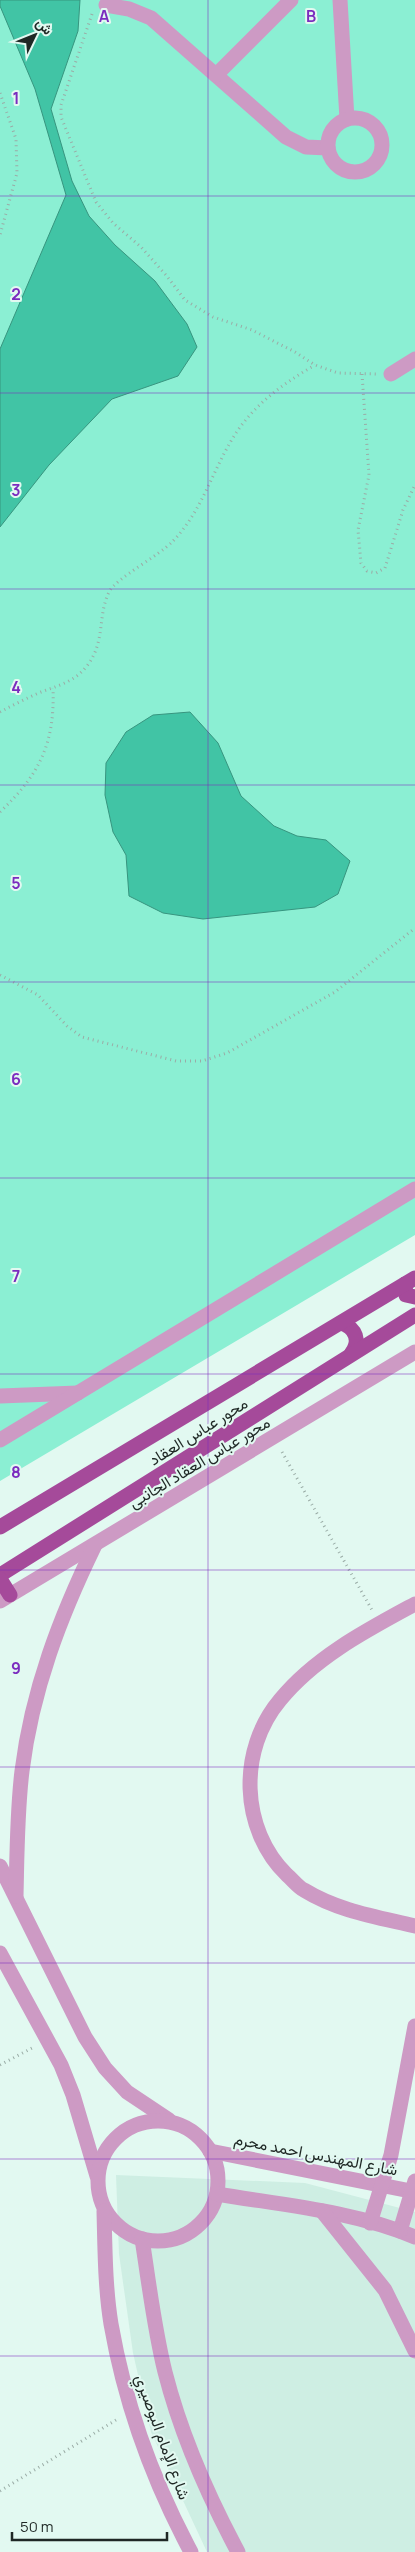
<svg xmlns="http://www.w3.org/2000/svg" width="415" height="2552" font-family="Manrope,Vazirmatn,sans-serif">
<rect width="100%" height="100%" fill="#e2f9f1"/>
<!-- built -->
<path fill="#ceeee3" d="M116,2175L305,2183L415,2212V2552H207L151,2432L133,2353L119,2254Z"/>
<!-- green -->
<path fill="#8befd3" d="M0,0H415V1235L0,1481Z"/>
<!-- water -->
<g fill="#41c4a5" stroke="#37957f">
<path d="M0,0H80L78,31L51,109L72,181L89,216L115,245L155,281L187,324L197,347L178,376L112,399L49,465L0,527V349L66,195L35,89L0,6Z"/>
<path d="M190,712L218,743L241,796L274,826L297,836L326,840L350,861L338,894L315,907L203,919L163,913L129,896L126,855L113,832L105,795L106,763L126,732L153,715Z"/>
</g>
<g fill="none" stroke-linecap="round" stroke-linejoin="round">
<!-- path -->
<g stroke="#9aaca6" stroke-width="3" stroke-dasharray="1 4" stroke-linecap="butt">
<path d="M92,14L61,105V117L96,202L113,223L141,247L166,275L185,300L213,317L252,330L295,352L315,365L338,373L376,374"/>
<path d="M0,93L16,139L17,173L0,235"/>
<path d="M362,374L369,475L358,530L361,563L367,571L376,573L385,568L403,510L415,485"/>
<path d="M0,712C13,705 27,698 41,692C57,686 74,682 86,667C106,643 97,617 109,592C116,578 159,556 173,541C203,510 213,468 236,433C256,403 284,383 315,365"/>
<path d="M0,812C40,774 55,743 53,688"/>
<path d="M0,975L38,995L67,1026L82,1037L176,1061H202L227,1053L335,992L415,928"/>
<path d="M282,1452L372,1610"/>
<path d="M0,2065L32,2048"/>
<path d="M0,2491L116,2420"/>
</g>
<!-- minor -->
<g stroke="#cd9ac4" stroke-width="15">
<path d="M340,0L347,119"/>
<path d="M106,5L129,9L151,18L286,137L306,147L328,148"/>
<path d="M216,75L291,0"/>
<circle cx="355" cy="145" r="27"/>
<path d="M391,374L415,359"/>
<path d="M0,1396L78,1393"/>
<path d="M0,1440L415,1189"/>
<path d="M0,1601L415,1352"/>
<path d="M415,1604C367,1630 315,1657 280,1700C238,1750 240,1829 287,1875C293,1880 298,1887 304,1890C338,1911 377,1917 415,1926"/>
<path d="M0,1866L85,2037L105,2068L127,2092L169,2120"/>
<path d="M16,1896C17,1855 17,1812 22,1771C32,1690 60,1617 95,1545"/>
<path d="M0,1953L61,2065L73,2095L97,2176"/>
<circle cx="158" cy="2181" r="60"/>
<path d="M210,2151L415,2192"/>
<path d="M217,2194C282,2205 353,2211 415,2237"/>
<path d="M104,2211C105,2248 105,2287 111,2324C125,2404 153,2481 191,2552"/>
<path d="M322,2211L385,2290L415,2351"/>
<path d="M370,2223L391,2155L415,2026"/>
<path d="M400,2231L415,2181"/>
<path d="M142,2239C149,2283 154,2328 165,2372C181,2435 207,2494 238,2552"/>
</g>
<!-- major -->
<g stroke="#a54a9a" stroke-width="15">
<path d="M405,1284L406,1295L415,1297"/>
<path d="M341,1323C356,1328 361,1341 351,1354"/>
<path d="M0,1527L415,1278"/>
<path d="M0,1575L415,1315"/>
<path d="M0,1579L10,1595"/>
</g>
</g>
<!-- grid -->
<path fill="none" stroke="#7b2cbf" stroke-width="1" stroke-opacity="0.55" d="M208,0V2552M0,196H415M0,393H415M0,589H415M0,785H415M0,982H415M0,1178H415M0,1374H415M0,1570H415M0,1767H415M0,1963H415M0,2159H415M0,2356H415"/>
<g text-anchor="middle" stroke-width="4" stroke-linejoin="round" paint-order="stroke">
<!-- street labels -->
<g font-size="16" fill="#1f2825" stroke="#e2f9f1">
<text transform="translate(198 1431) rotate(-32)" y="6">محور عباس العقاد</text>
<text transform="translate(199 1462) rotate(-31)" y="6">محور عباس العقاد الجانبى</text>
<text transform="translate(316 2154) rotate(11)" y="6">شارع المهندس احمد محرم</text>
<text transform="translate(163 2437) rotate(70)" y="6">شارع الإمام البوصيري</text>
</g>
</g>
<g font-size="16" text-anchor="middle" font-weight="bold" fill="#7b2cbf" stroke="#e2f9f1" stroke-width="4" stroke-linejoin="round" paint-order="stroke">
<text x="104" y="22">A</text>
<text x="311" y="22">B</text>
<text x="16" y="104">1</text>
<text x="16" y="300">2</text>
<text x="16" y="496">3</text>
<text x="16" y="693">4</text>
<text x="16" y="889">5</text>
<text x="16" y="1085">6</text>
<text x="16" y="1282">7</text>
<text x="16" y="1478">8</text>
<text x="16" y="1674">9</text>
</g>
<!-- north arrow -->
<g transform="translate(35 35) rotate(47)" stroke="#e2f9f1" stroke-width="4" paint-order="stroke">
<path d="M0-4L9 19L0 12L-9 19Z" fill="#1f2825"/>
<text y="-8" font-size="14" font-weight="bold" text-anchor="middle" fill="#1f2825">ش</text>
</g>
<!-- scale -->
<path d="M12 2532v8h155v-8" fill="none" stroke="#1f2825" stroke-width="2.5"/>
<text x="20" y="2532" font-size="15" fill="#1f2825" stroke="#e2f9f1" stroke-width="4" paint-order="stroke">50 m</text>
</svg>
